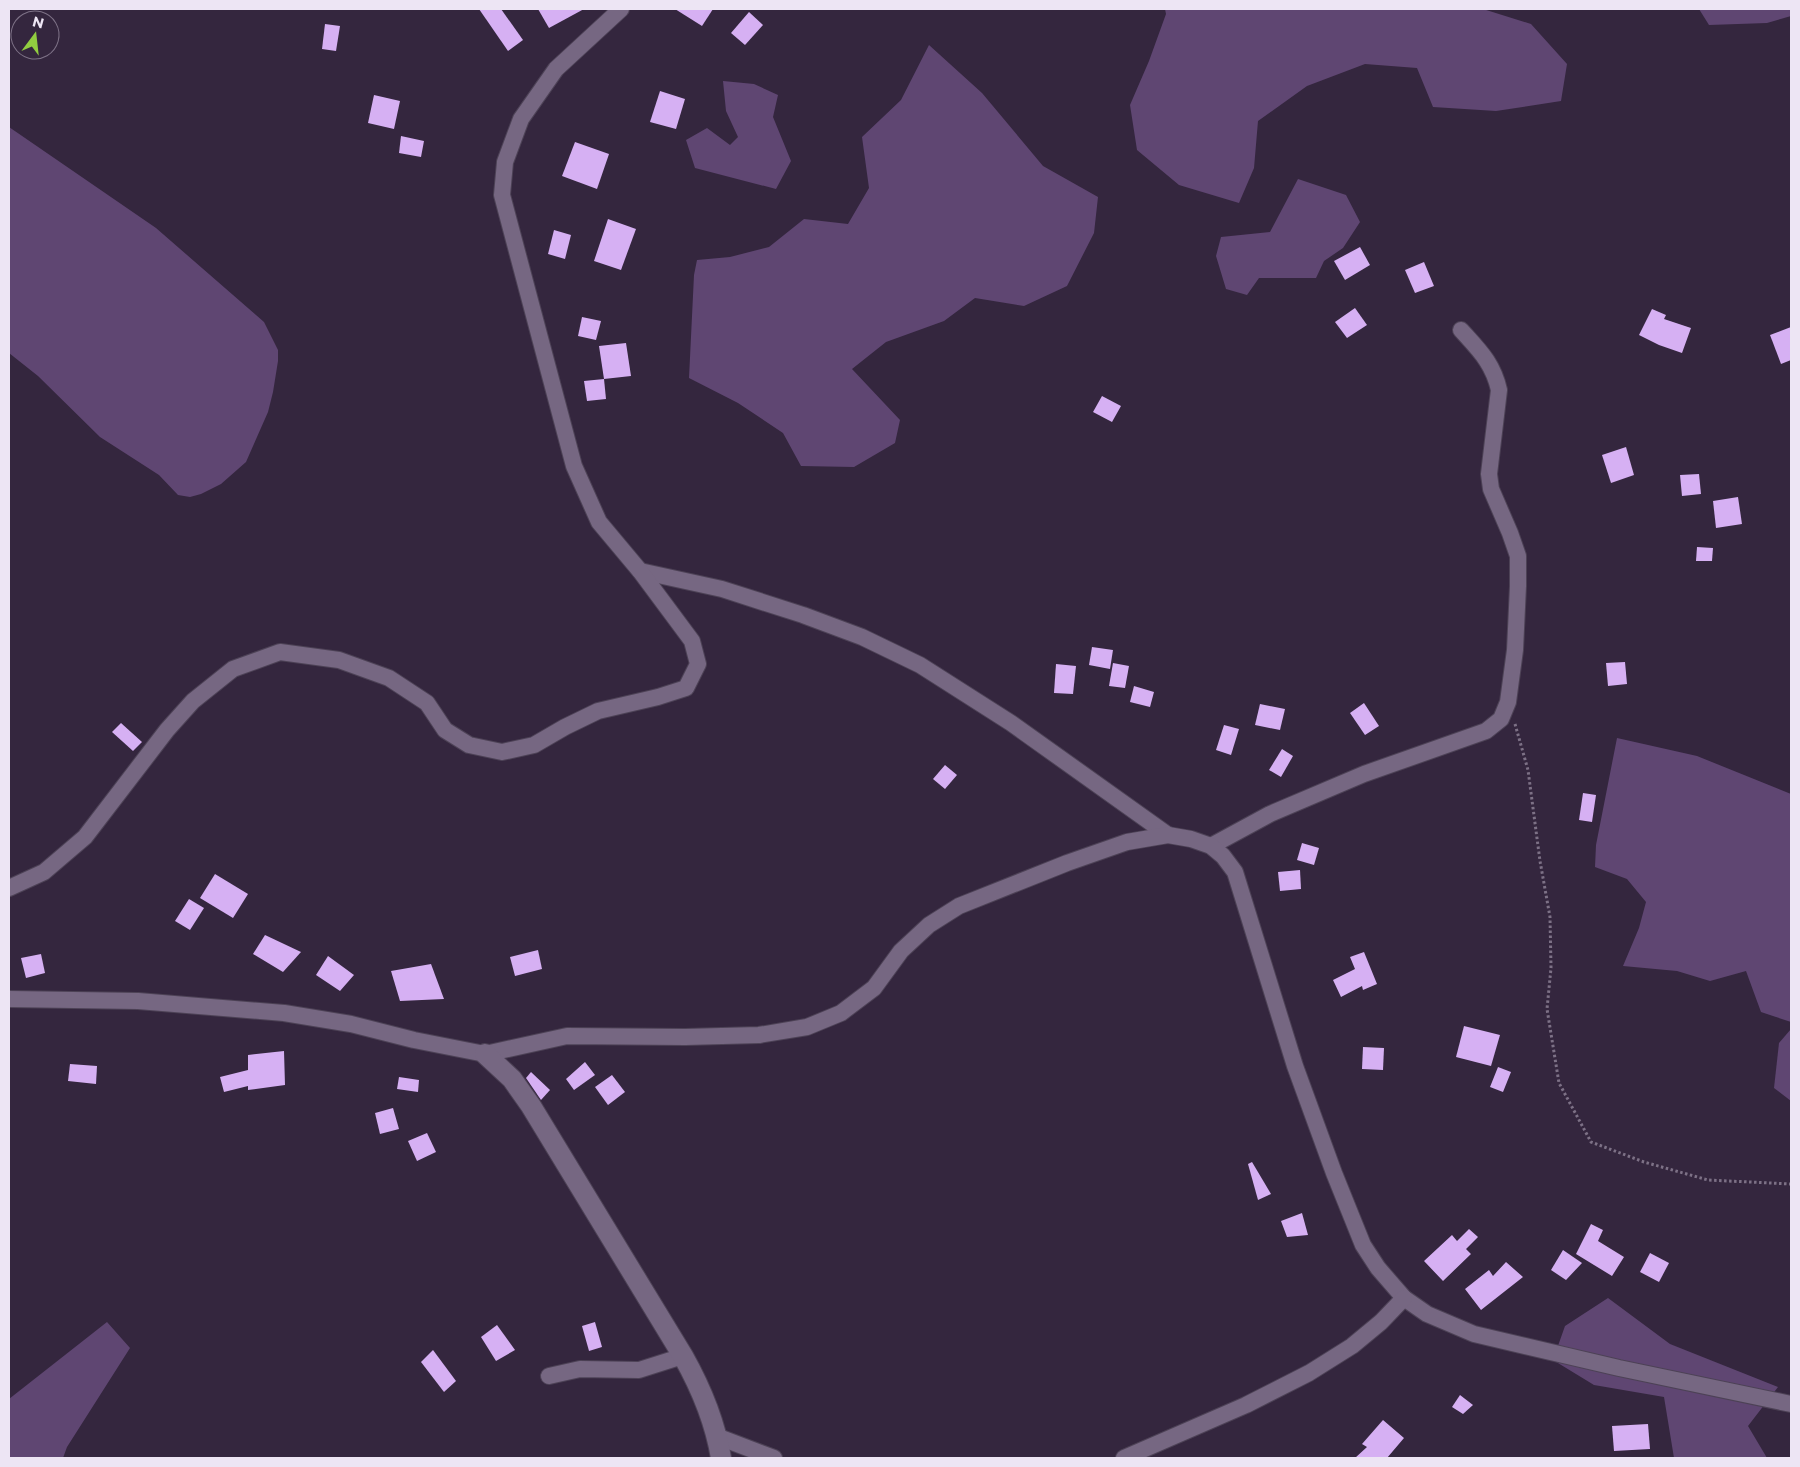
<svg xmlns="http://www.w3.org/2000/svg" width="1800" height="1467" font-family="Montserrat,sans-serif">
<rect width="100%" height="100%" fill="#34263e"/>
<!-- green -->
<g fill="#5f4672">
<path d="M1165,9H1483L1531,24L1567,64L1561,101L1496,111L1433,107L1417,68L1365,64L1307,86L1258,121L1254,168L1239,203L1179,185L1137,150L1130,105L1149,61L1166,14Z"/>
<path d="M1699,9H1791V16L1767,23L1709,25Z"/>
<path d="M929,45L982,93L1043,166L1098,197L1094,233L1067,286L1024,306L975,298L944,321L886,342L852,369L900,420L895,443L854,467L801,466L783,433L738,403L689,378L694,275L697,260L730,257L769,247L804,219L848,224L869,188L862,137L901,100Z"/>
<path d="M723,81L754,84L778,95L773,117L791,161L776,189L695,168L686,140L707,128L730,145L738,137L726,111Z"/>
<path d="M9,127L156,228L264,322L278,350V361L273,392L268,412L246,462L221,484L201,494L190,497L178,495L159,475L100,437L38,376L9,353Z"/>
<path d="M1298,179L1346,195L1360,222L1343,248L1324,261L1316,278H1259L1247,295L1226,289L1216,256L1221,237L1270,232Z"/>
<path d="M1617,738L1697,756L1791,794V1022L1761,1012L1746,971L1710,981L1677,971L1623,966L1639,928L1646,902L1627,879L1595,867L1596,845Z"/>
<path d="M1791,1029V1101L1774,1088L1779,1043Z"/>
<path d="M1608,1298L1670,1344L1778,1387L1748,1426L1767,1458H1674L1664,1397L1594,1385L1553,1360L1565,1326Z"/>
<path d="M107,1322L130,1348L67,1447L63,1458H9V1399Z"/>
</g>
<!-- building -->
<g fill="#d6b0f3">
<path d="M479,9H501L523,40L508,51Z"/>
<path d="M538,9H584L549,28Z"/>
<path d="M675,9H713L702,26Z"/>
<path d="M749,12L763,25L745,45L731,33Z"/>
<path d="M325,24L340,26L336,51L322,49Z"/>
<path d="M660,91L685,99L676,129L650,122Z"/>
<path d="M374,95L400,101L394,129L368,123Z"/>
<path d="M401,136L424,141L421,157L399,153Z"/>
<path d="M575,142L609,154L597,189L562,176Z"/>
<path d="M608,219L636,229L621,270L594,261Z"/>
<path d="M554,230L571,235L565,259L548,254Z"/>
<path d="M1360,247L1370,265L1345,280L1334,261Z"/>
<path d="M1424,262L1434,286L1415,293L1405,270Z"/>
<path d="M1355,308L1367,325L1347,338L1335,322Z"/>
<path d="M1652,309L1666,315L1664,319L1691,328L1682,353L1659,345L1639,335Z"/>
<path d="M582,317L601,321L596,340L578,336Z"/>
<path d="M1791,327V360L1781,364L1770,335Z"/>
<path d="M626,343L631,376L604,379L599,346Z"/>
<path d="M604,379L606,399L587,401L584,381Z"/>
<path d="M1102,396L1121,406L1112,422L1093,412Z"/>
<path d="M1626,447L1634,475L1611,483L1602,455Z"/>
<path d="M1699,474L1701,494L1682,496L1680,475Z"/>
<path d="M1738,497L1742,524L1716,528L1713,501Z"/>
<path d="M1697,547L1713,548L1712,561H1696Z"/>
<path d="M1092,647L1113,650L1110,669L1089,665Z"/>
<path d="M1625,662L1627,684L1608,686L1606,663Z"/>
<path d="M1113,663L1129,666L1125,688L1109,686Z"/>
<path d="M1056,664L1076,666L1073,694L1054,693Z"/>
<path d="M1134,686L1154,692L1150,707L1130,702Z"/>
<path d="M1364,703L1379,726L1365,735L1350,713Z"/>
<path d="M1260,704L1285,709L1280,730L1255,725Z"/>
<path d="M121,723L142,742L133,751L112,732Z"/>
<path d="M1224,725L1239,729L1231,755L1216,750Z"/>
<path d="M1282,749L1293,756L1281,777L1269,770Z"/>
<path d="M945,765L957,775L945,789L933,779Z"/>
<path d="M1583,793L1596,795L1592,822L1579,820Z"/>
<path d="M1302,843L1319,848L1314,865L1297,860Z"/>
<path d="M1300,870L1301,889L1280,891L1278,872Z"/>
<path d="M215,874L248,894L233,918L200,898Z"/>
<path d="M189,899L204,908L190,930L175,921Z"/>
<path d="M265,935L301,952L283,972L253,954Z"/>
<path d="M538,950L542,969L515,976L510,957Z"/>
<path d="M1364,952L1377,984L1363,990L1362,986L1341,997L1333,980L1355,969L1350,957Z"/>
<path d="M41,954L45,973L26,978L21,958Z"/>
<path d="M328,956L354,975L340,991L316,975Z"/>
<path d="M431,964L444,999L400,1001L391,971Z"/>
<path d="M1464,1026L1500,1035L1491,1066L1456,1057Z"/>
<path d="M1363,1047L1384,1048L1383,1070L1362,1069Z"/>
<path d="M284,1051L285,1085L248,1090V1086L224,1092L220,1077L248,1070V1055Z"/>
<path d="M585,1062L595,1075L574,1090L566,1079Z"/>
<path d="M70,1064L97,1066L96,1084L68,1081Z"/>
<path d="M1498,1067L1511,1072L1503,1092L1490,1087Z"/>
<path d="M531,1072L550,1090L541,1100L526,1078Z"/>
<path d="M612,1075L625,1092L608,1105L595,1087Z"/>
<path d="M399,1077L419,1080L418,1092L397,1089Z"/>
<path d="M393,1108L399,1129L380,1134L375,1113Z"/>
<path d="M427,1133L436,1152L417,1161L408,1141Z"/>
<path d="M1252,1162L1271,1194L1258,1200L1248,1164Z"/>
<path d="M1302,1213L1308,1235L1287,1237L1281,1221Z"/>
<path d="M1591,1224L1603,1230L1598,1241L1624,1257L1612,1276L1576,1254Z"/>
<path d="M1469,1229L1478,1237L1466,1249L1471,1254L1443,1281L1424,1261L1452,1235L1457,1241Z"/>
<path d="M1563,1250L1582,1263L1566,1280L1551,1270Z"/>
<path d="M1650,1253L1669,1263L1659,1282L1640,1272Z"/>
<path d="M1506,1262L1523,1277L1481,1310L1465,1289L1489,1270L1493,1276Z"/>
<path d="M595,1322L602,1347L589,1351L582,1326Z"/>
<path d="M497,1325L515,1350L496,1361L481,1337Z"/>
<path d="M433,1350L456,1381L444,1392L421,1362Z"/>
<path d="M1460,1395L1473,1405L1463,1414L1452,1407Z"/>
<path d="M1383,1420L1404,1438L1387,1458H1355L1367,1447L1362,1444Z"/>
<path d="M1648,1424L1650,1449L1614,1451L1612,1426Z"/>
</g>
<g fill="none" stroke-linecap="round" stroke-linejoin="round">
<defs>
<g id="minor">
<path d="M640,571L722,589L803,615L862,637L920,665L1011,723L1168,835"/>
<path d="M1211,846L1270,814L1364,774L1486,731L1501,719L1508,702L1515,650L1518,586V556L1510,533L1491,489L1489,474L1499,390C1493,363 1479,350 1461,330"/>
<path d="M9,888L44,872L85,837L167,730L193,701L233,669L280,652L339,660L389,678L427,703L445,730L469,745L502,752L534,745L565,727L598,711L658,697L686,688L698,664L692,641L640,571L599,522L574,466L502,195L505,162L521,119L556,69L621,9"/>
<path d="M9,999L138,1001L284,1013L351,1024L414,1040L485,1054L567,1036L685,1037L759,1035L807,1027L841,1013L874,988L901,951L929,925L959,906L1067,863L1127,842L1168,835L1191,839L1211,846L1223,856L1235,872L1295,1066L1334,1173L1363,1245L1378,1268L1404,1298L1427,1314L1474,1334L1619,1368L1791,1404"/>
<path d="M549,1376L580,1369L639,1370L683,1356"/>
<path d="M716,1436L774,1458"/>
<path d="M1124,1458L1246,1405L1309,1373L1352,1346L1381,1322L1404,1298"/>
</g>
<path id="tertiary" d="M485,1054L512,1079L531,1106L683,1356C701,1388 715,1421 721,1458"/>
</defs>
<!-- minor casing -->
<use href="#minor" stroke="#4d4256" stroke-width="18"/>
<!-- tertiary casing -->
<use href="#tertiary" stroke="#4d4256" stroke-width="22"/>
<!-- path -->
<path stroke="#7d7186" stroke-width="3" stroke-dasharray="2.5 2.5" stroke-linecap="butt" d="M1515,724L1528,770L1540,861L1550,917L1551,968L1547,1009L1559,1083L1591,1142L1644,1162L1708,1180L1791,1184"/>
<!-- minor -->
<use href="#minor" stroke="#766782" stroke-width="16"/>
<!-- tertiary -->
<use href="#tertiary" stroke="#766782" stroke-width="20"/>
</g>
<!-- border -->
<rect width="1800" height="1467" fill="none" stroke="#ede5f4" stroke-width="20"/>
<!-- north arrow -->
<g transform="translate(35 35) rotate(15)"><circle r="24" fill="#34263e" stroke="#7e7287"/>
<path d="M0-4L9 19L0 12L-9 19Z" fill="#91cd40"/>
<text y="-8" font-size="14" font-weight="bold" text-anchor="middle" fill="#ede5f4">N</text>
</g>
</svg>
